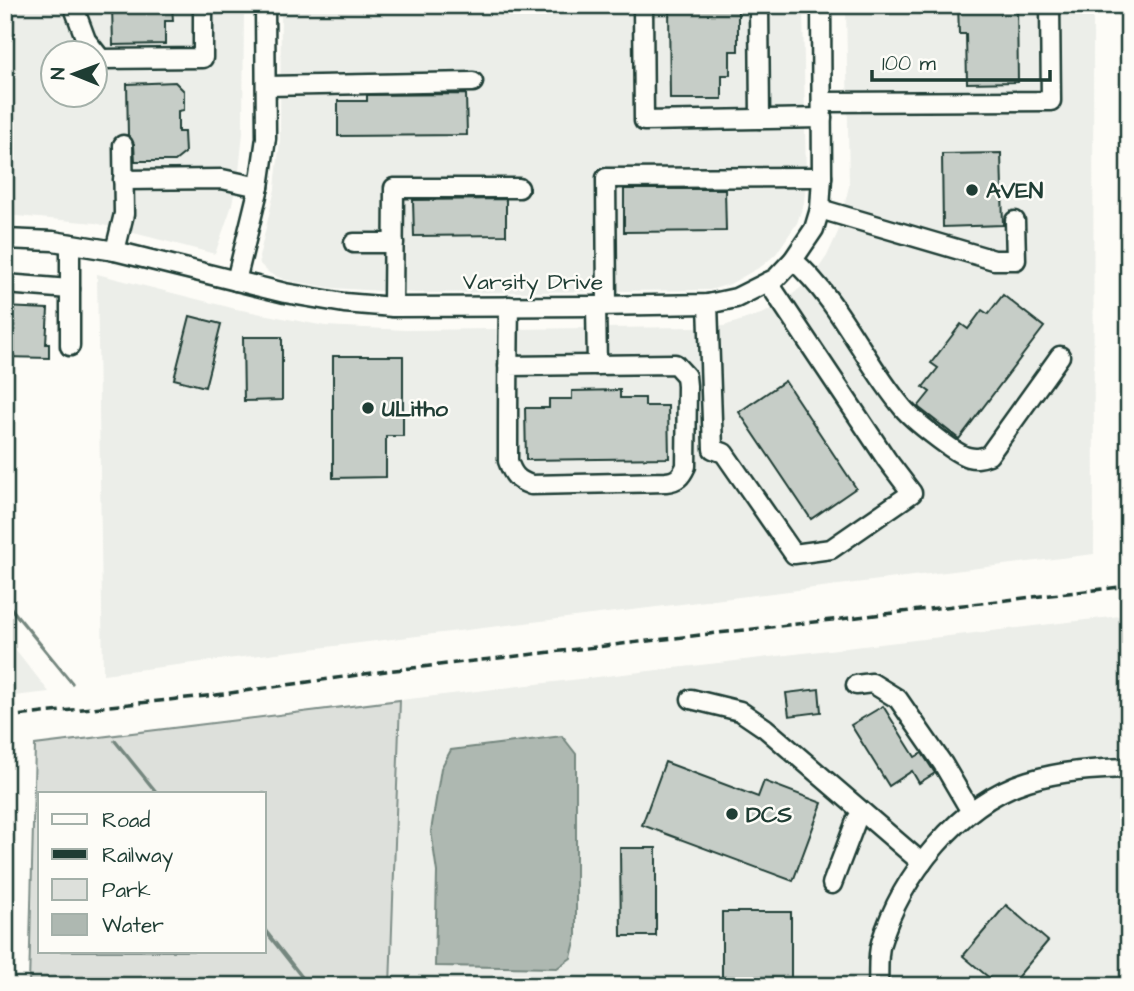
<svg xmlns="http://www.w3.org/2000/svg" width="1134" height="991" font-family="'Architects Daughter',sans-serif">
<rect width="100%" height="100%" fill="#fdfcf7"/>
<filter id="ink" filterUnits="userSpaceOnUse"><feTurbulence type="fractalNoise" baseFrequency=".0143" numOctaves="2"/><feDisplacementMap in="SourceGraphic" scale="14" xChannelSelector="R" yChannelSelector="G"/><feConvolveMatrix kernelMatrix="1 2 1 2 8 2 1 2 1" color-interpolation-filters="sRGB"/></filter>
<g filter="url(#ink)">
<!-- built -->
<g fill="#eceee9" fill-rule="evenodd">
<path d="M5,5H244L243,133L239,172L231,208L215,254L95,223L5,215ZM52,52H94V94H52Z"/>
<path d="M281,5H803L806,182L804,203L797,223L776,254L762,266L730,284L710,290L415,293L332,288L285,280L269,273L260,264L259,257L275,189L280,138Z"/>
<path d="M846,5H1093L1094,554L103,674L97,274L236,309L325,326L406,330L696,327L724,326L764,313L782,303L811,279L827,256L838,232L849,186Z"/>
<path d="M1129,615V986H390L400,700Z"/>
<path d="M5,636L49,692L5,697Z"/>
<path d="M9,757L8,986H5V758Z"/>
</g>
<!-- green -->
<path fill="#dde0db" stroke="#7e8e88" stroke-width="2" fill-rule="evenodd" d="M400,700L390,986H29L35,745ZM40,793H264V951H40Z"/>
<!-- water -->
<path fill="#aeb8b1" stroke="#75877f" stroke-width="2" d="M562,736L576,754V937L571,958L557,968L435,966L437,872L431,831L441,768L451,750Z"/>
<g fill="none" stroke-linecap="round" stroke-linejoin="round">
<!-- stream -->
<g stroke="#75877f" stroke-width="3.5">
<path d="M5,601L72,683"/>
<path d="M115,741L157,793"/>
<path d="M264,929L309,986"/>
</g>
</g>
<!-- building -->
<g fill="#c6cdc7" stroke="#1f3d34" stroke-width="2">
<path d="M112,5H172L173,21H165V44L113,45Z"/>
<path d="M669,5H738V51H730V75H722V99H670Z"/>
<path d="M958,5H1017L1018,82L967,83L966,34H959Z"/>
<path d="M175,82L184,91V110L178,111V132H184L185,153L175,161H135L134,144L128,135L127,84Z"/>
<path d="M466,94L467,135L338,136V101H367V95Z"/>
<path d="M1001,153L1003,225L943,227L942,154Z"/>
<path d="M624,189H725L726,231L624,232Z"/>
<path d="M506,199V235L414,236L413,200Z"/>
<path d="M1003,295L1044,327L959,439L918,407L930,392L923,387L938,368L931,363L961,324L968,329L982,310L988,314Z"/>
<path d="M5,307L48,309L46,344H49V358L5,357Z"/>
<path d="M190,316L221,324L205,387L174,379Z"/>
<path d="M243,337H282V400L244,401Z"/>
<path d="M333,356H403V436H386V477L333,478Z"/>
<path d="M785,381L856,488L811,519L739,412Z"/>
<path d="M620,390V398H645V406H668L669,458L526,460L525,408H549V399H572V391Z"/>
<path d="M819,689L821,712L789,716L786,693Z"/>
<path d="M883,706L915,757L922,753L935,773L919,783L912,771L889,786L851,725Z"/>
<path d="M665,762L758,797L764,781L822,803L793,881L642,825Z"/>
<path d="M620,848H656V936H621Z"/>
<path d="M1006,905L1048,941L1010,986H999L963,956Z"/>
<rect x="722" y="912" width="69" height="74"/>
</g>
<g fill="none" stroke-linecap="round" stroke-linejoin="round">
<defs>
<g id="minor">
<path d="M73,5L86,40L101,59L203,58V5"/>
<path d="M643,5L644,121L822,118"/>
<path d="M759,5L760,119"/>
<path d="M267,86L473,82"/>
<path d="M822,102L1051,101L1050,5"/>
<path d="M123,180L222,179L259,187"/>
<path d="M820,209L994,260H1016L1015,221"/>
<path d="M5,239L53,241L115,251L285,293L344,303L393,307L596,306L708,304L736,298L776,278L793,260L814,229L820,209L822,177L821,5"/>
<path d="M354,243H394"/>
<path d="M70,244V346"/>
<path d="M115,251L124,214L123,145"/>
<path d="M793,260C840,301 864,362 903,408C912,419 955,454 968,457C976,459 981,458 989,455L1060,356"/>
<path d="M236,281L259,187L266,138L265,5"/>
<path d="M5,284L70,289"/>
<path d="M708,304L713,449L724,453L794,554L831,549L912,493L887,460L768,282"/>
<path d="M607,305L606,178L822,177"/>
<path d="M596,306L597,365"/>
<path d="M393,307L394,188H519"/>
<path d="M508,366L675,364L686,376L687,386L686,466C681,477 677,481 666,482L531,485C517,480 513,475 508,461C508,410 508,358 509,306"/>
<path d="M856,685L872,683L898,699L943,764L970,810"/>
<path d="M691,699L740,711L765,728L922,863"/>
<path d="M832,884L856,821L862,812"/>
<path d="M878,986C879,972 877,956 881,943C901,876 960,802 1028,781C1061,771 1094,769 1129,768"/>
</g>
</defs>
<!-- minor casing -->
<use href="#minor" stroke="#1f3d34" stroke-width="23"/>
<!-- minor -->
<use href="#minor" stroke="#fdfcf7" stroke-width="18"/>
<!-- rail -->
<path stroke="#1f3d34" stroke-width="3.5" stroke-dasharray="10 5" stroke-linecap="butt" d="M5,717L216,695L386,671L1129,586"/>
</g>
</g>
<!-- markers -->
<g fill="#1f3d34" stroke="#fdfcf7" stroke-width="2.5">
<circle cx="972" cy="190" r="7"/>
<circle cx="368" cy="408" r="7"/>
<circle cx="732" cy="814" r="7"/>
</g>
<g text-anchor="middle" stroke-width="5" stroke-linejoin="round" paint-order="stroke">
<!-- poi labels -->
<g font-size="23" font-weight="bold" fill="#1f3d34" stroke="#fdfcf7" text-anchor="start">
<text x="986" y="198">AVEN</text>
<text x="382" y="416">ULitho</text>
<text x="746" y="822">DCS</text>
</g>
<!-- street labels -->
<g font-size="23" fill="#1f3d34" stroke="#fdfcf7">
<text x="533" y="289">Varsity Drive</text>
</g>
</g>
<!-- margin -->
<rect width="1134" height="991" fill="none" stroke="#fdfcf7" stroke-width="28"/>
<rect x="14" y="14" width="1106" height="963" fill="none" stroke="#1f3d34" stroke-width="2.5" filter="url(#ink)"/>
<!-- legend -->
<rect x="38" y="792" width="228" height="161" fill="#fdfcf7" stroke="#a4b0a9" stroke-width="2"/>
<rect x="52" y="814" width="35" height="10" fill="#fdfcf7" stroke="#a4b0a9" stroke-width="2"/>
<text x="102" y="827" font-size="21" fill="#1f3d34">Road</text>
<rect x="52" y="849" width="35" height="10" fill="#1f3d34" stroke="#a4b0a9" stroke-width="2"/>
<text x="102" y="862" font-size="21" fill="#1f3d34">Railway</text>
<rect x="52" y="879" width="35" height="21" fill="#dde0db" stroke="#a4b0a9" stroke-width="2"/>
<text x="102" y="897" font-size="21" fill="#1f3d34">Park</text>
<rect x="52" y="914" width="35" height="21" fill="#aeb8b1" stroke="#a4b0a9" stroke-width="2"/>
<text x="102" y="932" font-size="21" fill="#1f3d34">Water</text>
<!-- north arrow -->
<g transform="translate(74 74) rotate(271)"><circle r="33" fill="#fdfcf7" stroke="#a4b0a9" stroke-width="2"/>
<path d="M0-5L12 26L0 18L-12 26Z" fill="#1f3d34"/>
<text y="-10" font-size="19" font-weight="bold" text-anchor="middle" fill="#1f3d34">N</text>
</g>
<!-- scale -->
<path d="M872 70v10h178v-10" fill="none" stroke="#1f3d34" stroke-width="3.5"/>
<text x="882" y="70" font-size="21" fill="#1f3d34" stroke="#fdfcf7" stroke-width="5" paint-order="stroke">100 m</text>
</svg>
